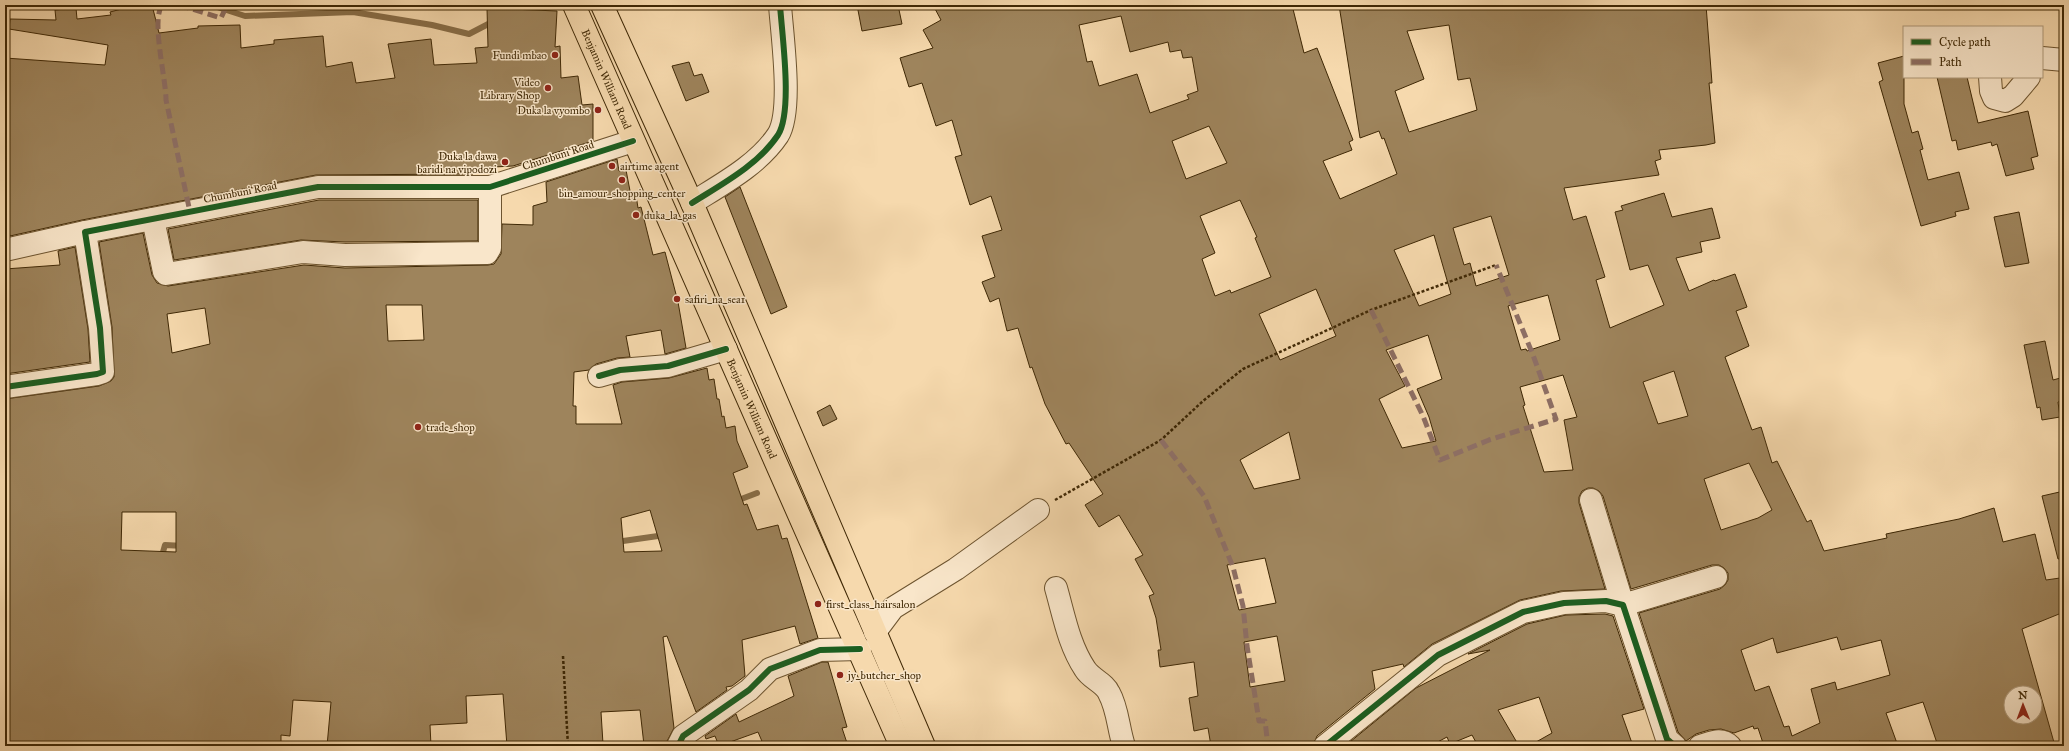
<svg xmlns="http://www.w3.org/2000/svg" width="2069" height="751" font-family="'IM FELL Great Primer',serif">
<rect width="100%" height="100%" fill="#f6d9ad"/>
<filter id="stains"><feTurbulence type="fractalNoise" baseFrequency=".005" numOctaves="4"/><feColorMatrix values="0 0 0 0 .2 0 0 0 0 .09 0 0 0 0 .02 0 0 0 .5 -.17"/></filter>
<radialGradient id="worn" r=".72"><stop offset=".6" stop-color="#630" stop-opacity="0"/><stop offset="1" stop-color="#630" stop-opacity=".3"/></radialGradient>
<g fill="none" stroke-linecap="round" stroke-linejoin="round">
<!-- stream -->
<g stroke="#886e48" stroke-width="6">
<path d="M211,5L245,16L353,12L432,25L469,34L494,21"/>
<path d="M509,13L523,5"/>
<path d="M736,501L757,493"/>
<path d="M616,542L665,535"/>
<path d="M161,559L165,545L184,546"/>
</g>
</g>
<!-- building -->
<g fill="#9e845c" stroke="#3f2805" fill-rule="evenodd">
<path d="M137,5H152L159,33L198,28V26L240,25L241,48L274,44V40L323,36L326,67L352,62L356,83L395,78L388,44L431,39L434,65L477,63L475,48L488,47L487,8L557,11L555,47L560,46L561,78L578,76L582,105L593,104V141L513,166L475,168L473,174L316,175L82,220L10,236L7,224L5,225V58L105,65L108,45L9,29L10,19L56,20L55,10L76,8L77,19L111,15L110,12Z"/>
<path d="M857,5H898L902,24L862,31Z"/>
<path d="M933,5H1292L1304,53L1317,48L1353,140L1349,142L1352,150L1323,161L1340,199L1397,174L1384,138L1382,139L1379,131L1360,138L1339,5H1706L1712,83H1709L1715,143L1706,145L1659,150L1661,159L1655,161L1659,175L1564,188L1573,220L1586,216L1605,277L1596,280L1610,328L1664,305L1648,265L1630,270L1615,212L1623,210L1621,206L1664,193L1672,217L1712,208L1720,238L1700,242L1702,252L1676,258L1689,291L1714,280L1715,281L1735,274L1747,307L1736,311L1749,346L1725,357L1752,430L1761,427L1772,463L1777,461L1807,522L1811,520L1824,551L1887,538L1886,534L1959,519L1994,508L2003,542L2035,534L2046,580L2060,578V582L2064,581V612L2022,629L2055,746H1938L1923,702L1886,713L1898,746H1863L1860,741L1848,746H1764L1758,728L1754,729L1753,726L1734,733L1721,729L1709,730L1696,734L1686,741L1678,732L1639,613L1720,589L1725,585L1728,580V573L1724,568L1719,565H1712L1631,589L1603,496L1599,491L1593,488H1588L1582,491L1579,497V503L1605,589L1561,591L1520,600L1432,644L1404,667L1403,664L1372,671L1375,689L1317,736L1313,746H1211L1208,728L1194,731L1189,698L1198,696L1194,662L1160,667L1158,650H1161L1156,618L1149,596L1154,594L1135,559L1143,555L1119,515L1099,527L1085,505L1103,494L1069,443L1066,444L1045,404L1032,367L1030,368L1018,328L1007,331L999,298L990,302L982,282L995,277L982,236L1002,230L991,196L970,205L955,157L962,155L952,120L936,126L922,83L909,87L900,58L933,48L923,30L941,20ZM1121,16L1130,52L1168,42L1170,52L1181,50L1183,58L1192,57L1198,91L1187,95L1189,99L1150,113L1137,74L1099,86L1092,61L1087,62L1079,25ZM1449,25L1458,80L1470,78L1477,110L1409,132L1395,91L1424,79L1407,31ZM1209,126L1227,163L1186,179L1172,141ZM1240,200L1257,237L1255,238L1271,277L1231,293L1230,290L1215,296L1202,259L1215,253L1200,216ZM1491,216L1509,275L1476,286L1470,263L1464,265L1453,228ZM1434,235L1451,294L1419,306L1394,250ZM1316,289L1336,336L1280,360L1259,314ZM1548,295L1560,340L1527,351L1526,349L1521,350L1508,306ZM1428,335L1442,379L1417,389L1429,417L1436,441L1402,448L1379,399L1405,386L1386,350ZM1674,371L1688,416L1658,424L1643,382ZM1563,375L1577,417L1564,420L1573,470L1544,472L1523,406L1525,405L1520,387ZM1289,432L1300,479L1254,489L1240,460ZM1749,463L1772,510L1758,518L1721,530L1704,479ZM1265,558L1276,603L1239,610L1227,565ZM1277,636L1285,681L1250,687L1244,642ZM1837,637L1841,650L1881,640L1890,675L1837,690L1835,682L1811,689L1820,723L1792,736L1789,726L1784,727L1769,686L1755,691L1741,650L1773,638L1777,653ZM2011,693H2035V717H2011Z"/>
<path d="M1904,56V104L1912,133L1918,131L1923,149L1920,150L1928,180L1959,172L1969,209L1955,212L1956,216L1921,226L1879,82L1883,80L1878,63Z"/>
<path d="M689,62L694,76L702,74L709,92L686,101L672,66Z"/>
<path d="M1937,77H1967L1978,123L2028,111L2038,156L2031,158L2034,169L2006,176L1997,144L1992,146L1991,142L1958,150L1956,140L1952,141Z"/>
<path d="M617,159L619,171L626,170L631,196L636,195L638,208L641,207L653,255L665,252L678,302L686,348L665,354L661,330L626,336L630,357L617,358L596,364L589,370L574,372L573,406H576V424H622L613,385L622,382L669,378L707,368L709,380L714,379L717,399H719L722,417L724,416L726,428L735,426L737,441L748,467L733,473L744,505L747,504L757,530L778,525L782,539L787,538L818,638L800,644L795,626L742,640L745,676L732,686L726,687L727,690L696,712L667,636L663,637L674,728L666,743L644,745L640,710L601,712L603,744L507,746L503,694L466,696L467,723L430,725L431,746H327L331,702L293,700L290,736L281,735V746H5V399L99,386L111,381L114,377L112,327L99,242L143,233L152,275L157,283L168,286L304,265L345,268L488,265L494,264L501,254L502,224L533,225V206L547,202L546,182ZM386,305H422L424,340L388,341ZM205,308L210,344L172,353L167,314ZM650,510L662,551L624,552L621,518ZM122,512H176V552L121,550Z"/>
<path d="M740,187L787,307L771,314L725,197Z"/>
<path d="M319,200H478V241L345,242L301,240L174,260L168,229Z"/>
<path d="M2019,212L2029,263L2005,267L1994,217Z"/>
<path d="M75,247L88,329L90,362L5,374V269L60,265L58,251Z"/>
<path d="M2045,341L2053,380L2064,377V401L2058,402L2060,417L2042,420L2040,407L2037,408L2024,345Z"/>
<path d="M830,405L837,419L823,426L817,412Z"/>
<path d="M2064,491V558L2058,559L2042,496Z"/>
<path d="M1605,614L1613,616L1644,709L1622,715L1633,746H1529L1552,733L1539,697L1498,710L1519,746H1478L1472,735L1450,744L1447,737L1430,746H1345L1416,688L1490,650L1468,654L1527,624L1566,615Z"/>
<path d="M822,662H828L847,727L842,728L848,746H764L758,732L719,746L715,736L706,739L705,736L736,714L739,722L794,696L788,676Z"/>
</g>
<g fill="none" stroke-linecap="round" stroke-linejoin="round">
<defs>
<g id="minor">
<path d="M2042,58L2064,60"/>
<path d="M1990,77L1991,91L1994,98L2005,101L2013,96L2029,77"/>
<path d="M692,203C722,184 758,165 778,135C793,111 782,35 780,5"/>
<path d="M153,219L164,272L166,274L303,252L345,255L487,253L490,248V187"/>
<path d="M5,250L85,232"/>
<path d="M599,376L620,370L668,366L726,349"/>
<path d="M5,387L97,374L103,372L100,328L85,232L318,187H490L633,141"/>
<path d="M1591,500L1623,605L1716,577"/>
<path d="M1056,588C1064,616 1069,645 1085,669C1091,679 1105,683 1109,693C1118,709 1118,728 1124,746"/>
<path d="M875,632L893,608L956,569L1038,510"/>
<path d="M678,746L683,736L749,690L770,669L820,650L860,649"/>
<path d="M1325,746L1438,655L1523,612L1564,603L1606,601L1623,605L1667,739L1675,746"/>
<path d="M1700,746C1711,743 1721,737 1730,746"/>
</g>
<g id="major">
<path id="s1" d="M574,5L901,746"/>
<path d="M602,5L692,203L924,746"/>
</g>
</defs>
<!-- minor casing -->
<use href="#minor" stroke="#6d542f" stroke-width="24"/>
<!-- major casing -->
<use href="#major" stroke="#3f2805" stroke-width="24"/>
<!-- path -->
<g stroke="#3f2805" stroke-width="2.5" stroke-dasharray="3 2" stroke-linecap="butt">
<path d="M1055,500L1161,440L1203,401L1243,369L1371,310L1496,265"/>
<path d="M563,656L568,746"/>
</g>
<!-- minor -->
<use href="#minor" stroke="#f9e6ca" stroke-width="22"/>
<!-- major -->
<use href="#major" stroke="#f6d9ad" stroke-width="22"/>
<!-- quiet -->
<g stroke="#8d6e63" stroke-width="5" stroke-dasharray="10 5" stroke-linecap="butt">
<path d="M162,5C151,21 166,78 166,100L190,212"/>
<path d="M179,5L221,18L227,5"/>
<path d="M1371,310L1423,416L1440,460L1489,440L1556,419L1533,355L1496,265"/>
<path d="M1161,440L1204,496L1233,567L1243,606L1247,646L1259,721H1265L1268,746"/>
</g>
<defs>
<g id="cycleway">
<path d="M692,203C722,184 758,165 778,135C793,111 782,35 780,5"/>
<path d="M599,376L620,370L668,366L726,349"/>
<path d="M5,387L97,374L103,372L100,328L85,232L318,187H490L633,141"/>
<path d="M678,746L683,736L749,690L770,669L820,650L860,649"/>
<path d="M1325,746L1438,655L1523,612L1564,603L1606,601L1623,605L1667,739L1675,746"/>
</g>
</defs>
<!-- cycleway casing -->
<use href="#cycleway" stroke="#f9e6ca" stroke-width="8"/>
<!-- cycleway -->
<use href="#cycleway" stroke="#1b5e20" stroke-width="6"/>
</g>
<!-- markers -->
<g fill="#8f2418" stroke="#f9e6ca" stroke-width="1.5">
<circle cx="555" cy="55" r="4"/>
<circle cx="548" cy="88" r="4"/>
<circle cx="598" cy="110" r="4"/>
<circle cx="505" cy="162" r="4"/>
<circle cx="612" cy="166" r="4"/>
<circle cx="622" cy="180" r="4"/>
<circle cx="636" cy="215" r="4"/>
<circle cx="677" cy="299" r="4"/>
<circle cx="418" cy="427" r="4"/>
<circle cx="818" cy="604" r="4"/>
<circle cx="840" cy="675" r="4"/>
</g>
<g text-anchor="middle" stroke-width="3" stroke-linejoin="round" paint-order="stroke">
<!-- poi labels -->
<g font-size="11" fill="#3f2805" stroke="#f9e6ca" text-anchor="start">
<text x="547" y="59" text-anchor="end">Fundi mbao</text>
<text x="540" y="86" text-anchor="end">Video<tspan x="540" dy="13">Library Shop</tspan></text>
<text x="590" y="114" text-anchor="end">Duka la vyombo</text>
<text x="497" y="160" text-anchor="end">Duka la dawa<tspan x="497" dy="13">baridi na vipodozi</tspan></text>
<text x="620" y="170">airtime agent</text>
<text x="622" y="197" text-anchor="middle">bin_amour_shopping_center</text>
<text x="644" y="219">duka_la_gas</text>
<text x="685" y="303">safiri_na_sea1</text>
<text x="426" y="431">trade_shop</text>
<text x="826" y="608">first_class_hairsalon</text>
<text x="848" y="679">jy_butcher_shop</text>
</g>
<!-- street labels -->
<g font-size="11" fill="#3f2805" stroke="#f9e6ca">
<text dy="4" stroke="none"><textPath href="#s1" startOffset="81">Benjamin William Road</textPath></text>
<text transform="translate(558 155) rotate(-18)" y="4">Chumbuni Road</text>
<text transform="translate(240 192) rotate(-11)" y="4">Chumbuni Road</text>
<text dy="4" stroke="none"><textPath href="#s1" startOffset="441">Benjamin William Road</textPath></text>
</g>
</g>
<!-- margin -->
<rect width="2069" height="751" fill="none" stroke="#f6d9ad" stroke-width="20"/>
<rect x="6" y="6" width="2057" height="739" fill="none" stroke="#3f2805" stroke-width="2"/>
<rect x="10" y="10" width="2049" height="731" fill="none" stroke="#3f2805"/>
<!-- legend -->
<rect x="1903" y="26" width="140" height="52" fill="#f9e6ca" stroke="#af9a7b"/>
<rect x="1911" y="39" width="20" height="6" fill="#1b5e20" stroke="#af9a7b"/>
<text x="1939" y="46" font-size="12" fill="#3f2805">Cycle path</text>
<rect x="1911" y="59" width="20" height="6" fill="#8d6e63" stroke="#af9a7b"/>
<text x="1939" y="66" font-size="12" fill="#3f2805">Path</text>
<!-- north arrow -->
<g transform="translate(2023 705) rotate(359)"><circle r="19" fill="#f9e6ca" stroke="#af9a7b"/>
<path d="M0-3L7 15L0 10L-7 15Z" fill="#8f2418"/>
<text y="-6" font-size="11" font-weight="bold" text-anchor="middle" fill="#3f2805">N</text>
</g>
<rect width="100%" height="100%" filter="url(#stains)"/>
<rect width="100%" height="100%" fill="url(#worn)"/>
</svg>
